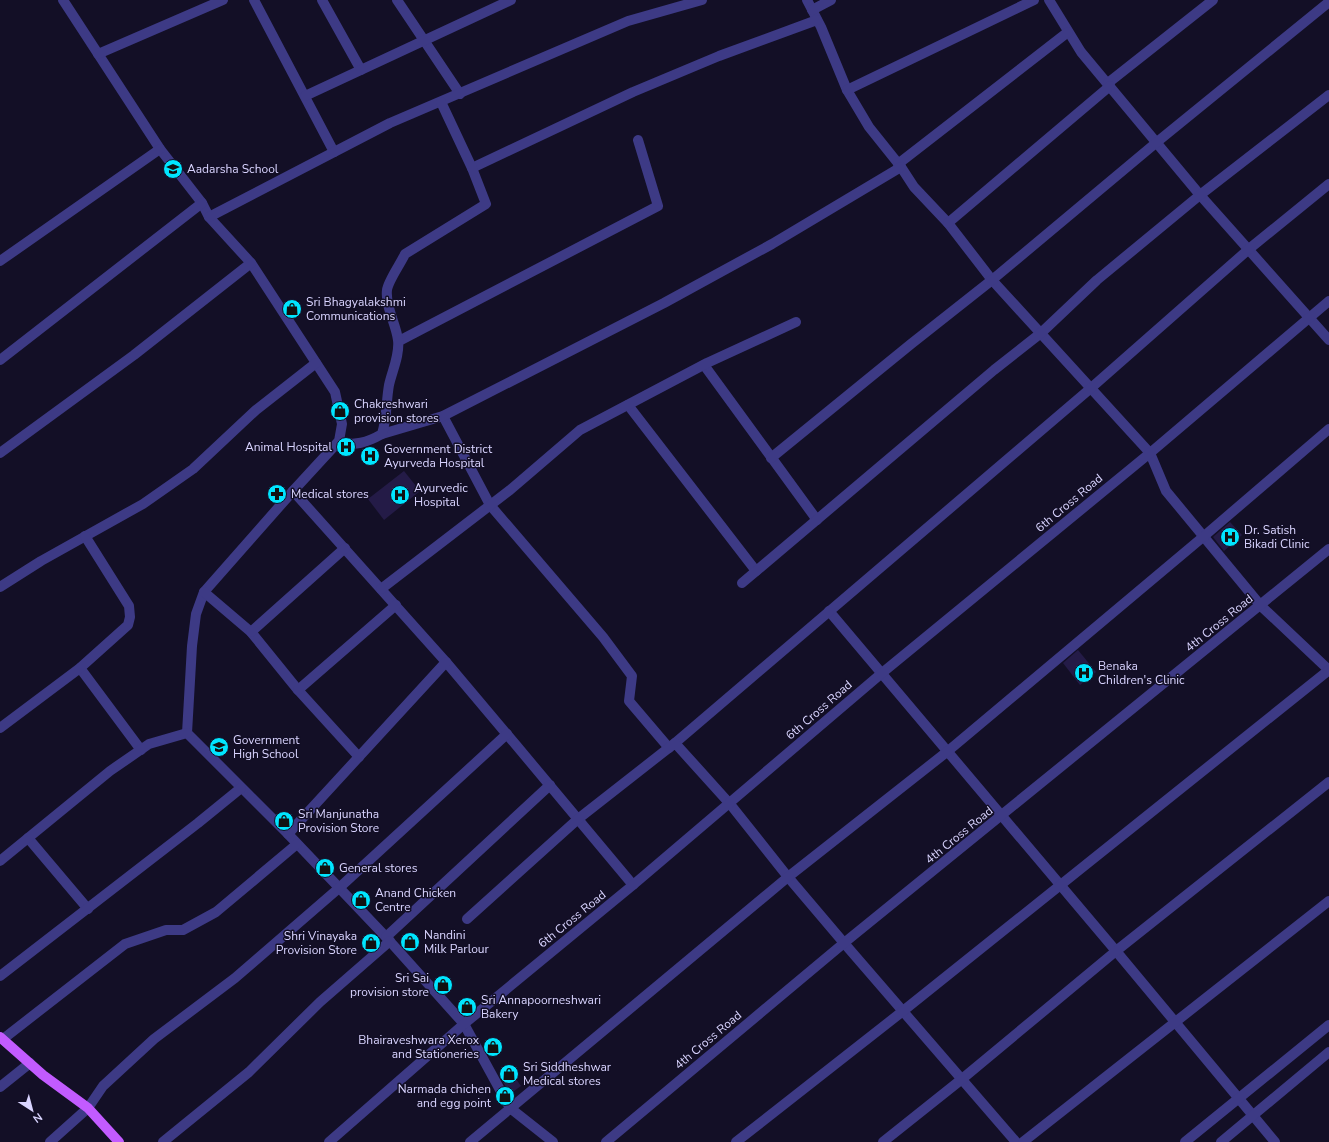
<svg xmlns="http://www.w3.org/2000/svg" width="1329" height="1142" font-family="'Nunito Sans',sans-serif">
<rect width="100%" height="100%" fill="#130f26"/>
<!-- building -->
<g fill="#241b47">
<path d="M404,471L420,491L384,520L368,499Z"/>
<path d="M1230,522L1242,535L1224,551L1213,537Z"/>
<path d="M1078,650L1096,672L1080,685L1063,663Z"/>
<path d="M508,1068L521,1086L510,1094L499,1075Z"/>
</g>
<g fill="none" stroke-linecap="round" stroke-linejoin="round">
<!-- minor -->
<g stroke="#3d3a85" stroke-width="10">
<path d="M63,0L160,149L202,203L209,217L251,263L335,392L342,424L339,441L293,491L204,592L196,614L192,646L187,733L288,834L386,937L464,1024L510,1108L553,1142"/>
<path d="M254,0L334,152"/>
<path d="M322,0L361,70"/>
<path d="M397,0L460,94"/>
<path d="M807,0L821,27L847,90L869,127L901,167L914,187L948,223L992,280L1150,453L1166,491L1261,606L1329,670"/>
<path d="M1049,0L1081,52L1200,195L1329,340"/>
<path d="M812,10L831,0"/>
<path d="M98,54L223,0"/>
<path d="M1108,83L1213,0"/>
<path d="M847,90L1034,0"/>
<path d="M305,96L511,0"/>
<path d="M898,164L1068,32"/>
<path d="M472,168L633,92L719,56L817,20"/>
<path d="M209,217L390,123L628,21L702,0"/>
<path d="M948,223L1110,86"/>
<path d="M0,261L160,149"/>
<path d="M399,341L658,206L638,140"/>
<path d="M0,360L202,203"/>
<path d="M704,365L817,520"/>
<path d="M628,405L756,571"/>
<path d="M443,416L490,505L603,637L632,676L629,701L669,748"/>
<path d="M382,434L443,416L664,303L772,244L901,167"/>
<path d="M339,441C354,447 368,442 382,434C387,418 386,402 389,385C392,371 400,355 398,340C396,324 385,306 387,290C388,281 401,263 405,254L486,204L472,168L441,102"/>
<path d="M0,453L134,355L251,263"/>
<path d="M771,458L911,344L992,280L1157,142L1329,2"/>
<path d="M293,491L446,662L516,745L633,885"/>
<path d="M742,583L994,370L1041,333L1097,280L1200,195L1329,95"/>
<path d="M0,587L41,561L143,504L193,469L256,410L316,363"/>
<path d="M381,589L510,490L580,430L707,363L796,322"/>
<path d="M204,592L251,632L298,690L359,757"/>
<path d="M829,611L1116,951L1275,1142"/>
<path d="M251,632L345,548"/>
<path d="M80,668L141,750"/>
<path d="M298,690L396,605"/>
<path d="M0,728L80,668L128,625L130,617L129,606L85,536"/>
<path d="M675,743L1091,388L1249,249L1329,184"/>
<path d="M288,834L446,662"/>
<path d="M28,838L88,909"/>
<path d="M0,861L110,771L149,744L187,733"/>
<path d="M467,919L578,819L675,743L730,804L788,877L844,943L1016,1142"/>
<path d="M386,937L550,785"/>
<path d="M0,976L198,823L241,788"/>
<path d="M3,1039L125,944L166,930H183L216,912L297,844"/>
<path d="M0,1087L30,1063"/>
<path d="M50,1142L88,1108L103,1086L154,1039L235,978L339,888L507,734"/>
<path d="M163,1142L249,1072L320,1002L390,941"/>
<path d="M329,1142L464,1024L633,885L882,673L1150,453L1329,301"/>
<path d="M470,1142L788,877L948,751L1203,537L1329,429"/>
<path d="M606,1142L844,943L1329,549"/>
<path d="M736,1142L903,1011L1329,670"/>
<path d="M883,1142L962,1079L1116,951L1329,782"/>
<path d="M1023,1142L1329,901"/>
<path d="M1185,1142L1329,1025"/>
<path d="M1221,1142L1329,1052"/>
</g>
<!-- major -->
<path stroke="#c25bff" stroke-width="10" d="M0,1037L43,1075L88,1108L119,1142"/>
</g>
<!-- icons -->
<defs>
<symbol id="school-disc" viewBox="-11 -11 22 22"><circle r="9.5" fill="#00e5ff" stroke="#130f26"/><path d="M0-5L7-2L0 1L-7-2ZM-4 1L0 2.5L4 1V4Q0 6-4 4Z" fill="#111"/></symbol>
<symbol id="shop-disc" viewBox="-11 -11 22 22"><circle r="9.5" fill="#00e5ff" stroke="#130f26"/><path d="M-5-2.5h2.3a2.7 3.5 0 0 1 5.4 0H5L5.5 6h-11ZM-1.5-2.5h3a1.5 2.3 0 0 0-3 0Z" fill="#111"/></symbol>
<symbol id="hospital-disc" viewBox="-11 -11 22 22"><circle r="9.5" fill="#00e5ff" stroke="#130f26"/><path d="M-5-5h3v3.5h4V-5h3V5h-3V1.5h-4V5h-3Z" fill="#111"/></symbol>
<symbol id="pharmacy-disc" viewBox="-11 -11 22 22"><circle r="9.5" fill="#00e5ff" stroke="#130f26"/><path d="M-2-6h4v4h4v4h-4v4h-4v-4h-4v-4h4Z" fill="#111"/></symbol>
</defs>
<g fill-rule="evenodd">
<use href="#school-disc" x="162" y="158" width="22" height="22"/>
<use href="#shop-disc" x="281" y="298" width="22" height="22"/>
<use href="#shop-disc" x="329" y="400" width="22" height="22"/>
<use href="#hospital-disc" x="335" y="436" width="22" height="22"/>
<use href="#hospital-disc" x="359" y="445" width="22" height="22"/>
<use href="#pharmacy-disc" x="266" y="483" width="22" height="22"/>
<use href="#hospital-disc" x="389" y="484" width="22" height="22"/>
<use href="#hospital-disc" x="1219" y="526" width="22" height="22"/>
<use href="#hospital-disc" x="1073" y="662" width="22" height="22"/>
<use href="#school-disc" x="208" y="736" width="22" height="22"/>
<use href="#shop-disc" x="273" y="810" width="22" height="22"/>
<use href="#shop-disc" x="314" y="857" width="22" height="22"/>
<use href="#shop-disc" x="350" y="889" width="22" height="22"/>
<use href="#shop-disc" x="399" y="931" width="22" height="22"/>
<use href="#shop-disc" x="360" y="932" width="22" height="22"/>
<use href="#shop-disc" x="432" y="974" width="22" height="22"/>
<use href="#shop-disc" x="456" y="996" width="22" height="22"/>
<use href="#shop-disc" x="482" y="1036" width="22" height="22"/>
<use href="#shop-disc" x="498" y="1063" width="22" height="22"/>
<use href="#shop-disc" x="494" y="1085" width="22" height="22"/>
</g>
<g text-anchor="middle" stroke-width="3" stroke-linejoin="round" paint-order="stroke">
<!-- poi labels -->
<g font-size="12" fill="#d9d4ff" stroke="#130f26" text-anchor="start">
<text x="187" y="173">Aadarsha School</text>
<text x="306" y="306">Sri Bhagyalakshmi<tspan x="306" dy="14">Communications</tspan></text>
<text x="354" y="408">Chakreshwari<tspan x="354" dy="14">provision stores</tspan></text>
<text x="332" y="451" text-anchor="end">Animal Hospital</text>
<text x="384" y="453">Government District<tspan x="384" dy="14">Ayurveda Hospital</tspan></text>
<text x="414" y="492">Ayurvedic<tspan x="414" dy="14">Hospital</tspan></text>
<text x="291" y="498">Medical stores</text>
<text x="1244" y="534">Dr. Satish<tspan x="1244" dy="14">Bikadi Clinic</tspan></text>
<text x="1098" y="670">Benaka<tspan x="1098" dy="14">Children's Clinic</tspan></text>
<text x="233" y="744">Government<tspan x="233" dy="14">High School</tspan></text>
<text x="298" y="818">Sri Manjunatha<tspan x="298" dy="14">Provision Store</tspan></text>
<text x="339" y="872">General stores</text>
<text x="375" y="897">Anand Chicken<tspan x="375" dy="14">Centre</tspan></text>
<text x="424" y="939">Nandini<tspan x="424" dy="14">Milk Parlour</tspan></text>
<text x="357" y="940" text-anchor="end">Shri Vinayaka<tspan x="357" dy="14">Provision Store</tspan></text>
<text x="429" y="982" text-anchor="end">Sri Sai<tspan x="429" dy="14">provision store</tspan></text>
<text x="481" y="1004">Sri Annapoorneshwari<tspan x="481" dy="14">Bakery</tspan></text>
<text x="479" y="1044" text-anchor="end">Bhairaveshwara Xerox<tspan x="479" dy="14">and Stationeries</tspan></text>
<text x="523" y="1071">Sri Siddheshwar<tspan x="523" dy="14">Medical stores</tspan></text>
<text x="491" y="1093" text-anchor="end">Narmada chichen<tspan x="491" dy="14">and egg point</tspan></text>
</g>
<!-- street labels -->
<g font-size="12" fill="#d9d4ff" stroke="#130f26">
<text transform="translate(1069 503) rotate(-40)" y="4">6th Cross Road</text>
<text transform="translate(1219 623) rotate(-39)" y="4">4th Cross Road</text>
<text transform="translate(819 710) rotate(-41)" y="4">6th Cross Road</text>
<text transform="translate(959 835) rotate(-39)" y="4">4th Cross Road</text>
<text transform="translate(572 919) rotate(-39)" y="4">6th Cross Road</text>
<text transform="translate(708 1040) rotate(-40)" y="4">4th Cross Road</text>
</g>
</g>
<!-- north arrow -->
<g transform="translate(32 1110) rotate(144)" stroke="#130f26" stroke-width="3" paint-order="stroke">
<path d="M0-3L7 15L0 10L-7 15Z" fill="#d9d4ff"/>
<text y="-6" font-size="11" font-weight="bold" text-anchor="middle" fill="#d9d4ff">N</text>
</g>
</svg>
